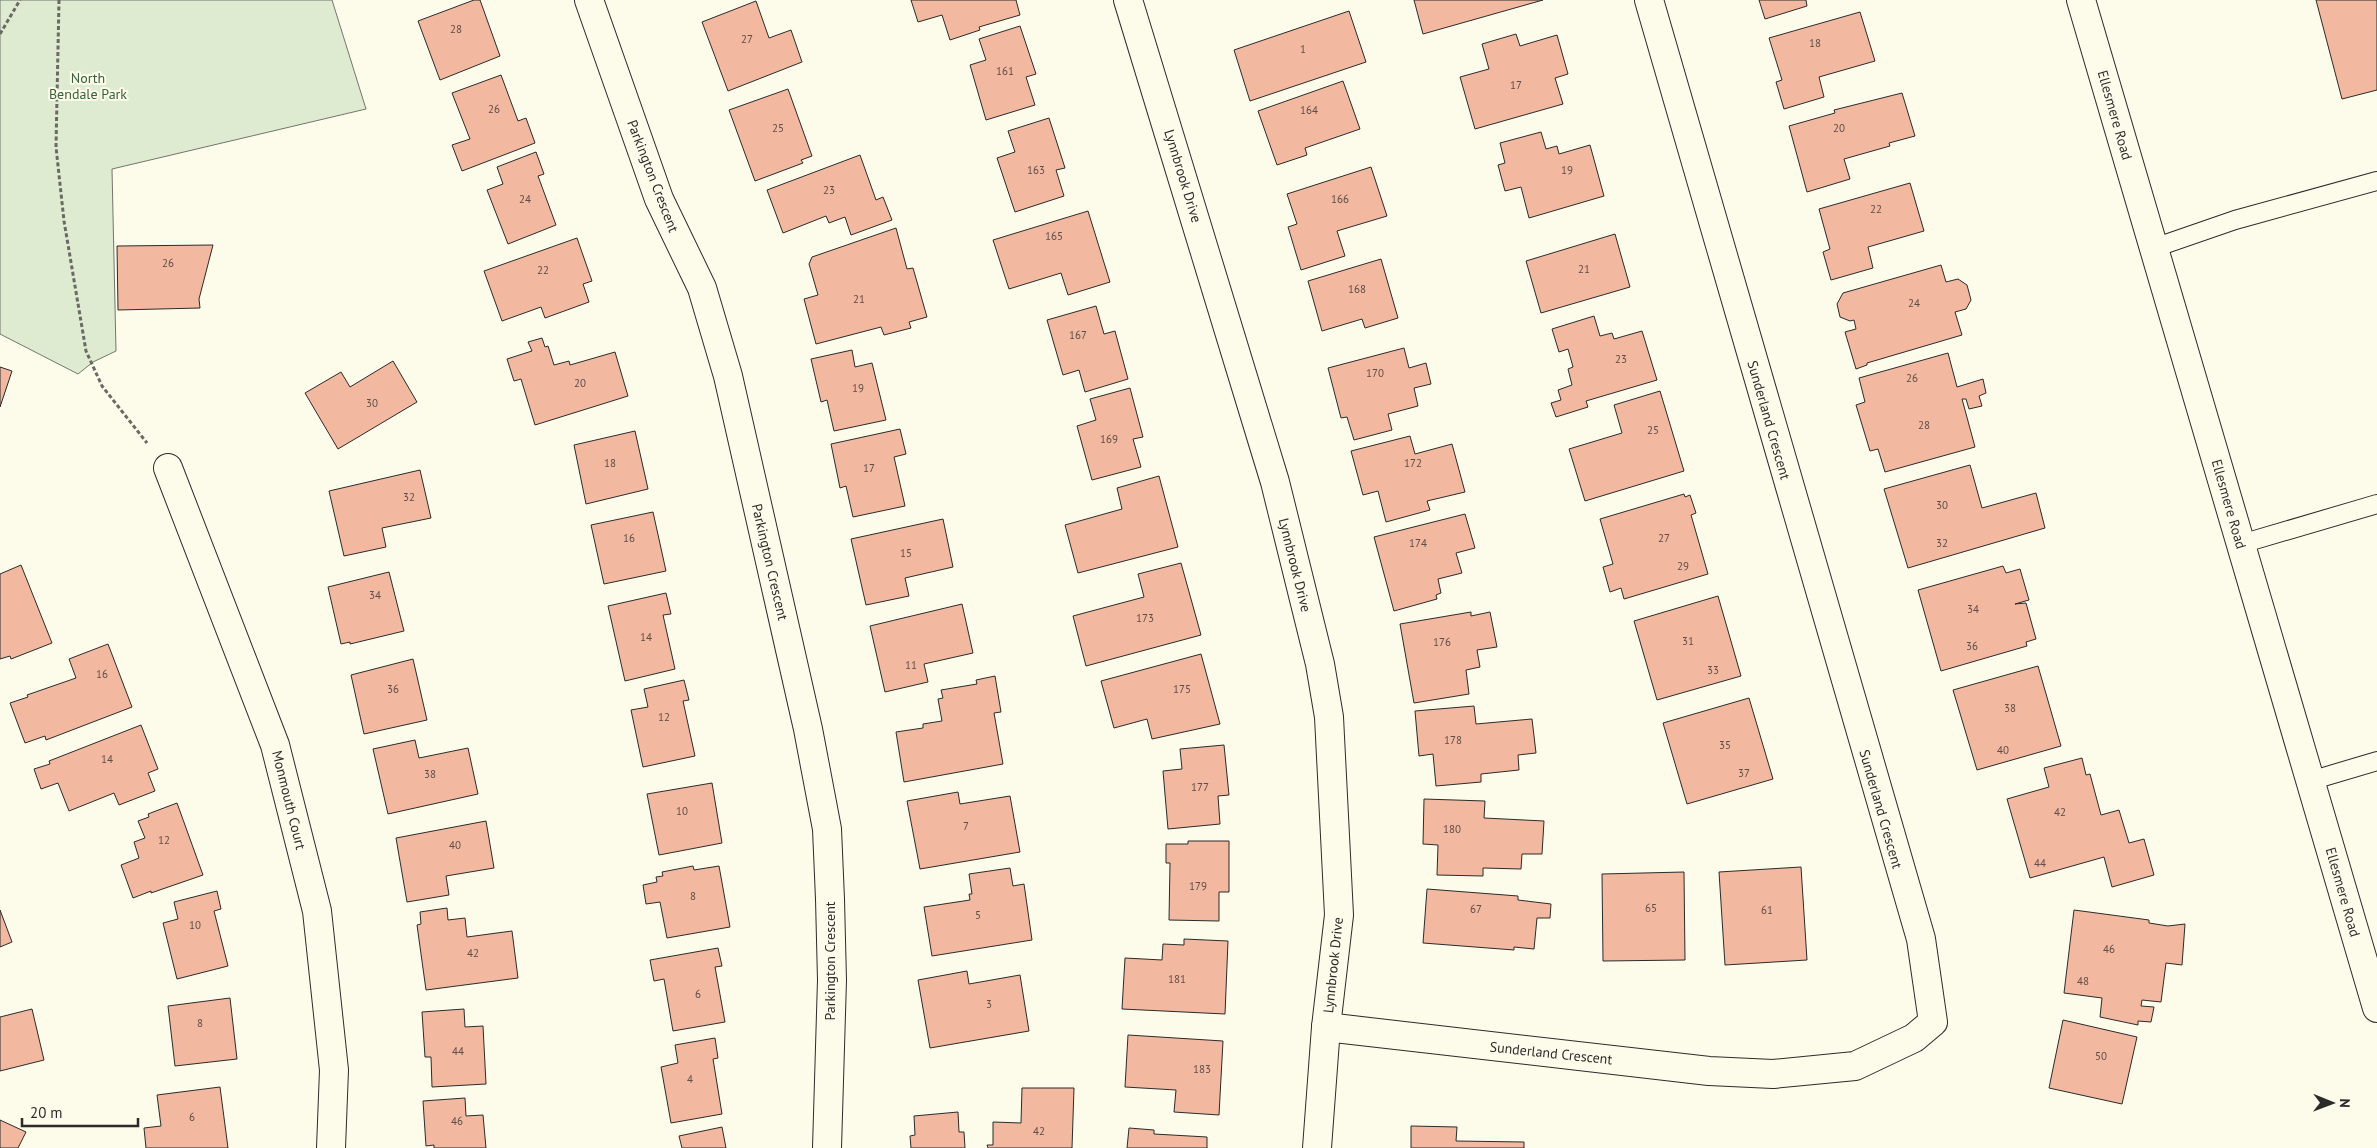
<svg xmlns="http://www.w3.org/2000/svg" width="2377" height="1148" font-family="'PT Sans',sans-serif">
<rect width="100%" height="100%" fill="#fdfbea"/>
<!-- green -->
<path fill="#deebd1" stroke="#74746e" d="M0,0H332L366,109L112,169L116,351L93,362L78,374L0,334Z"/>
<!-- building -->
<g fill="#f2b8a0" stroke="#2b2b2b">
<path d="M474,0H480L500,56L440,80L418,21Z"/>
<path d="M911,0H1016L1020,15L979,27L980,30L950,40L942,15L918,22Z"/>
<path d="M1414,0H1543L1423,34Z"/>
<path d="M1759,0H1806L1807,6L1765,19Z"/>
<path d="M2316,0H2377V90L2342,99Z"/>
<path d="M756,1L769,38L791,30L802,62L728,91L702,22Z"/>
<path d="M1349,11L1366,62L1250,101L1234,50Z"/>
<path d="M1860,12L1875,61L1819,77L1824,97L1784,109L1776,82L1782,80L1769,38Z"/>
<path d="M1020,26L1036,74L1026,77L1035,105L986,120L970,65L986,60L979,39Z"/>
<path d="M1516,34L1520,46L1557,35L1568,74L1555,78L1563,104L1475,129L1460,77L1489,69L1482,44Z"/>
<path d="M501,75L518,121L526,118L535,143L462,171L452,145L470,139L452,93Z"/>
<path d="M1343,81L1360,129L1305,148L1307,155L1277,165L1258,111Z"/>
<path d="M788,89L812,156L801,160L803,163L755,181L729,110Z"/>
<path d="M1902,93L1915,136L1889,143L1890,146L1844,159L1850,179L1807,192L1789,126L1835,113L1834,110Z"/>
<path d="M1049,118L1065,168L1056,170L1064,196L1015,212L997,158L1015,152L1008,131Z"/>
<path d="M1541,132L1546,149L1557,146L1559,154L1590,145L1604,196L1529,218L1521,187L1505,191L1498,165L1505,163L1500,143Z"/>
<path d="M536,152L544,174L538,176L556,225L508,244L487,190L503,184L497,167Z"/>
<path d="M860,155L876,200L883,197L892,220L851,235L845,217L829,223L826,216L783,233L767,190Z"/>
<path d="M1371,167L1387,216L1337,231L1345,256L1301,270L1288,227L1297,224L1287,194Z"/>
<path d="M1910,183L1924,231L1868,247L1873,268L1831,280L1823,252L1830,249L1819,209Z"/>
<path d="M1088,211L1110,282L1068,295L1061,273L1009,289L993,240Z"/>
<path d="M896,228L907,269L913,268L927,317L909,322L911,328L884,335L881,327L816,344L804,299L818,295L809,264L812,257Z"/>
<path d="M1615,234L1630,287L1541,313L1526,261Z"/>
<path d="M577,238L592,281L583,284L589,302L545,318L541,307L502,321L484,271Z"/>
<path d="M213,245L199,299L200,308L118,310L117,246Z"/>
<path d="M1381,259L1398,318L1365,328L1362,319L1322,331L1308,281Z"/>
<path d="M1941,265L1946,282L1958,279L1967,285L1971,300L1966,309L1955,312L1962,335L1867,363V365L1856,369L1845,332L1856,329L1854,320L1850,321L1840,317L1837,304L1843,293Z"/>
<path d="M1096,306L1104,334L1115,331L1128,379L1085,392L1079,370L1063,375L1047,320Z"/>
<path d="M1594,316L1600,336L1612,333L1614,339L1642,331L1657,380L1586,401L1588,407L1556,417L1551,403L1561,400L1558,390L1572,385L1568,369L1573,367L1568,349L1559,352L1552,329Z"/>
<path d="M542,338L545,347L548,346L554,365L569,361L570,365L615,352L628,396L535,425L521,379L514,381L507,359L532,351L528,342Z"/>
<path d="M1404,348L1409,368L1426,363L1431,384L1414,388L1418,406L1388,414L1392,430L1354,440L1347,417L1341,418L1328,368Z"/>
<path d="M852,350L855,367L872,363L886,420L834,431L827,400L821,402L811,359Z"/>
<path d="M1948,353L1957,387L1983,379L1986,393L1979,396L1982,406L1969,409L1966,399H1962L1975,447L1885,472L1878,449L1870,451L1856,405L1865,402L1859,378Z"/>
<path d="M393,361L417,402L338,449L305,393L341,372L350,387Z"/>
<path d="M0,367L12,371L0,407Z"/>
<path d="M1130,388L1143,437L1133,439L1141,467L1092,480L1077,426L1096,420L1090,399Z"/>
<path d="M1660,391L1684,471L1585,501L1569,449L1622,433L1614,405Z"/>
<path d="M900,429L906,454L894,457L905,506L853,517L846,486L840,488L831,444Z"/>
<path d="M635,431L648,489L586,504L574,445Z"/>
<path d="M1410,436L1415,454L1452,444L1465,492L1427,501L1430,510L1386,522L1378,491L1363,495L1351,451Z"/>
<path d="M1970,465L1982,508L2036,493L2045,528L1908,568L1884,489Z"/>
<path d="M420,470L431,518L382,528L386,547L344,556L329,491Z"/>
<path d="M1159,476L1178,547L1078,573L1065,525L1122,509L1117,488Z"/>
<path d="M1684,494L1685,497L1690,495L1696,513L1691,515L1708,574L1624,599L1621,588L1610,592L1603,567L1613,564L1600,519Z"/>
<path d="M653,512L666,571L604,584L591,525Z"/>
<path d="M1465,514L1475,548L1456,553L1462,573L1438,579L1441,593L1436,595L1437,599L1394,611L1374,537Z"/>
<path d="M943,519L953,567L905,578L909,596L866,605L851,539Z"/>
<path d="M1181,563L1201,635L1086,666L1073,616L1144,597L1138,574Z"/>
<path d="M21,565L52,643L11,659L10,656L0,659V574Z"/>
<path d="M2003,566L2006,573L2020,569L2029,600L2015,604L2026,603L2036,639L2026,642L2027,646L1941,671L1918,590Z"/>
<path d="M389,572L404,631L350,644V642L341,644L328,587Z"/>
<path d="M666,593L671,614L663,615L675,669L625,681L608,606Z"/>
<path d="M1718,596L1741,676L1657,700L1634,621Z"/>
<path d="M962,604L973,653L924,664L928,682L885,692L870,626Z"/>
<path d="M1471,612V616L1490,612L1497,647L1477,650L1480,667L1466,670L1469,694L1414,703L1400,624Z"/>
<path d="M108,644L132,707L46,740L45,736L25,743L10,703L28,697L27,695L76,678L69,659Z"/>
<path d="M1201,654L1220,724L1152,739L1147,719L1114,728L1101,681Z"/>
<path d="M413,659L427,720L364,734L351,675Z"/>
<path d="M2038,666L2061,746L1977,770L1953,690Z"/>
<path d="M995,676L1001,712L994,713L1003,764L904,782L896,732L923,728V724L942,721L938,699L943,698L941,690L977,684L976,680Z"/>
<path d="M684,680L689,700L683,701L695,756L643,767L631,710L648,707L644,689Z"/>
<path d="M1749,698L1773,779L1687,804L1663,723Z"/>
<path d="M1474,706L1476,724L1532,719L1536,753L1518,755L1519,770L1481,774V782L1436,786L1433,754L1419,756L1415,711Z"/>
<path d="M141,725L158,769L148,773L155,791L119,805L114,793L69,811L58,783L41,789L34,769L50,764L49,761Z"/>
<path d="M415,740L419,758L468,748L478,794L388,814L373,749Z"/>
<path d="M1224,745L1229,795L1218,796L1220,824L1168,829L1163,771L1182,769L1180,749Z"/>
<path d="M2082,758L2086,775L2090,774L2101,815L2119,810L2129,843L2144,839L2154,875L2112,887L2104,857L2030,878L2007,799L2049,787L2044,768Z"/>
<path d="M712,783L722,843L659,855L647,794Z"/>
<path d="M958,792L960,804L1010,796L1020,852L920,869L907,801Z"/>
<path d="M1424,799L1485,801L1484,818L1544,821L1542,854H1522L1521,869L1483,868V876L1437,875L1438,845L1423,844Z"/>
<path d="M177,803L203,875L151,893V891L133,898L121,865L139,858L134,842L145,838L138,821L149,817L148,814Z"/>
<path d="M486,821L494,868L446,876L449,895L407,902L396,838Z"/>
<path d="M1188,841H1229V892H1219V921L1169,920L1170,863H1166V844H1188Z"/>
<path d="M693,866L694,870L719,866L730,927L667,938L660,902L646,904L643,885L657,882L656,877L663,876L662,872Z"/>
<path d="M1801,867L1807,960L1725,965L1719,872Z"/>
<path d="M1010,868L1013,886L1024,884L1032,940L932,956L924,907L970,900L969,894H972L969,874Z"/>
<path d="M1684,872L1685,960L1603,961L1602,874Z"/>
<path d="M1427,889L1518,896V900L1551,904L1550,918H1537L1534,949L1514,947V950L1423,943Z"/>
<path d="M217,891L221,909L214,911L228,966L177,979L163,923L178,919L174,902Z"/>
<path d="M447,908L448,920L465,918L467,937L512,931L518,978L426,990L417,925L421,924L420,912Z"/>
<path d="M0,910L12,942L0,947Z"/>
<path d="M2074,910L2149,920V923L2168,926L2185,924L2182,965L2166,963L2161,1002L2142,1000L2141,1006L2154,1007L2151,1022L2138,1021V1025L2100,1017L2102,998L2064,993Z"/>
<path d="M1184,939L1228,941L1225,1014L1122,1009L1125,958L1162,960L1163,944L1184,945Z"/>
<path d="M718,948L722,966L715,967L725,1022L673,1031L664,979L654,981L650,960Z"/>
<path d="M967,971L969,984L1020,975L1029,1031L930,1048L918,980Z"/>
<path d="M230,998L237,1059L175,1066L168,1006Z"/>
<path d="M32,1009L44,1060L0,1071V1017Z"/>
<path d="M464,1009L465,1027L483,1026L486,1084L432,1087L431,1057H425L422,1012Z"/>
<path d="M2063,1020L2137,1037L2122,1104L2049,1088Z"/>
<path d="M1128,1035L1223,1041L1219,1115L1174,1112L1176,1090L1125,1087Z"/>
<path d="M715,1038L718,1058L713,1059L722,1114L671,1123L661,1067L678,1063L675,1045Z"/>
<path d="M220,1087L228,1148H146L144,1128L161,1126L157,1095Z"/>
<path d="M1022,1088H1074L1072,1148H988L987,1145H993V1122L1021,1123Z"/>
<path d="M465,1098L466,1116L483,1115L486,1148H434V1145L426,1146L423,1101Z"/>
<path d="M958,1112L959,1132H964L965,1148H911L910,1136L915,1135L914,1116Z"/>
<path d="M0,1120L26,1132L18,1148H0Z"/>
<path d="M1411,1126L1457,1127L1456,1141L1524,1142V1148H1411Z"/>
<path d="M722,1127L726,1148H682L679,1136Z"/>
<path d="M1129,1128L1154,1130V1134L1207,1137V1148H1127Z"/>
</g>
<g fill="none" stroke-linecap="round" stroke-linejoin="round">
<defs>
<g id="lane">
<path d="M2154,248L2235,220L2377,181"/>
<path d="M2241,544L2377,504"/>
<path d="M2310,781L2377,761"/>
</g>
<g id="street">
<path d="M589,0L659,199L702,288L728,376L808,729L827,829L830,899L832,980L827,1148"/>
<path d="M1128,0L1275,482L1320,664L1329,717L1339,915L1326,1027L1317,1148"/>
<path d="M168,468L275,745L317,911L334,1070L331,1148"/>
<path d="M1326,1027L1709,1071L1773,1074L1855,1066L1914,1038L1933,1022L1921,939L1649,0"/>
</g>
<path id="secondary" d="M2081,0L2377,1008"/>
</defs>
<!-- lane casing -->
<use href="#lane" stroke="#2b2b2b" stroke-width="20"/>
<!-- street casing -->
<use href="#street" stroke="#2b2b2b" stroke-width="30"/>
<!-- secondary casing -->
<use href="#secondary" stroke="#2b2b2b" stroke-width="30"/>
<!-- path -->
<g stroke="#6a6964" stroke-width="3" stroke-dasharray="4 2.5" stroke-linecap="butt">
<path d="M59,0L56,147L64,221L86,351L102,386L147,443"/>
<path d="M0,34L20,0"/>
</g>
<!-- lane -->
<use href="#lane" stroke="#fdfbea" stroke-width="18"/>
<!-- street -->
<use href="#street" stroke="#fdfbea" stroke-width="28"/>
<!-- secondary -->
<use href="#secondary" stroke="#fdfbea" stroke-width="28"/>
</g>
<g text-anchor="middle" stroke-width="4" stroke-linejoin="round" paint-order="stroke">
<!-- number labels -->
<g font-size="11" fill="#5d4e48">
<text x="456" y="33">28</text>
<text x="747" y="43">27</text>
<text x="1815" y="47">18</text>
<text x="1303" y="53">1</text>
<text x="1005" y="75">161</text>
<text x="1516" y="89">17</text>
<text x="494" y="113">26</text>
<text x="1309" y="114">164</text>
<text x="778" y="132">25</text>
<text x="1839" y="132">20</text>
<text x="1036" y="174">163</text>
<text x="1567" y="174">19</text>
<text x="829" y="194">23</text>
<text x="525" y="203">24</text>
<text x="1340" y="203">166</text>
<text x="1876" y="213">22</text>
<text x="1054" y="240">165</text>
<text x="168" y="267">26</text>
<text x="1584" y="273">21</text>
<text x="543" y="274">22</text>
<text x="1357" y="293">168</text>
<text x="859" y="303">21</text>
<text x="1914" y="307">24</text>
<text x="1078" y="339">167</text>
<text x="1621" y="363">23</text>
<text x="1375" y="377">170</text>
<text x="1912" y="382">26</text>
<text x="580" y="387">20</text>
<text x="858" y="392">19</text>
<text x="372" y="407">30</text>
<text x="1924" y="429">28</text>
<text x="1653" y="434">25</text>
<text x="1109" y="443">169</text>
<text x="610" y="467">18</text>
<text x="1413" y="467">172</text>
<text x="869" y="472">17</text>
<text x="409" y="501">32</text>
<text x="1942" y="509">30</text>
<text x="629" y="542">16</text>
<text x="1664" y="542">27</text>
<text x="1418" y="547">174</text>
<text x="1942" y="547">32</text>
<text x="906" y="557">15</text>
<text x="1683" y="570">29</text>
<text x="375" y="599">34</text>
<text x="1973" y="613">34</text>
<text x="1145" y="622">173</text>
<text x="646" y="641">14</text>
<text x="1688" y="645">31</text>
<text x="1442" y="646">176</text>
<text x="1972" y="650">36</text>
<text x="911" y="669">11</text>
<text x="1713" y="674">33</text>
<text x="102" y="678">16</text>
<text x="393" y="693">36</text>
<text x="1182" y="693">175</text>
<text x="2010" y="712">38</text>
<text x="664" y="721">12</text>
<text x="1453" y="744">178</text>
<text x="1725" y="749">35</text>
<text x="2003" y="754">40</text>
<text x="107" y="763">14</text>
<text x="1744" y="777">37</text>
<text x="430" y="778">38</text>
<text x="1200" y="791">177</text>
<text x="682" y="815">10</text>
<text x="2060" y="816">42</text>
<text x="966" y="830">7</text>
<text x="1452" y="833">180</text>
<text x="164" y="844">12</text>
<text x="455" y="849">40</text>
<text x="2040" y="867">44</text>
<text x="1198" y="890">179</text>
<text x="693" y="900">8</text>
<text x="1651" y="912">65</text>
<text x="1476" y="913">67</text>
<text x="1767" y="914">61</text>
<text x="978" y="919">5</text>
<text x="195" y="929">10</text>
<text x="2109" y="953">46</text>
<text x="473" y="957">42</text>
<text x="1177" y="983">181</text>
<text x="2083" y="985">48</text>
<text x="698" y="998">6</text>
<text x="989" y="1008">3</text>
<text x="200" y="1027">8</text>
<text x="458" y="1055">44</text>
<text x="2101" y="1060">50</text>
<text x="1202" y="1073">183</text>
<text x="690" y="1083">4</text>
<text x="192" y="1121">6</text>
<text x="457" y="1125">46</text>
<text x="1039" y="1135">42</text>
</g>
<!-- park labels -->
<g font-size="14" fill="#34623c" stroke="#fdfbea">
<text x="88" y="83">North<tspan x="88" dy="16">Bendale Park</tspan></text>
</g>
<!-- street labels -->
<g font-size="14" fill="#2b2b2b" stroke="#fdfbea">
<text transform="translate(2115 115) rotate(74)" y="5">Ellesmere Road</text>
<text transform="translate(653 176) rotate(69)" y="5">Parkington Crescent</text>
<text transform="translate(1183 176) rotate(73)" y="5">Lynnbrook Drive</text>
<text transform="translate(1769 420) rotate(74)" y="5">Sunderland Crescent</text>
<text transform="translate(2229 504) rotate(74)" y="5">Ellesmere Road</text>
<text transform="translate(770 562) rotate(77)" y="5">Parkington Crescent</text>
<text transform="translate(1295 565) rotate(76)" y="5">Lynnbrook Drive</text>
<text transform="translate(289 800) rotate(76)" y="5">Monmouth Court</text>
<text transform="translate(1881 809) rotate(74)" y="5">Sunderland Crescent</text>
<text transform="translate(2343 892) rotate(74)" y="5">Ellesmere Road</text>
<text transform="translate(830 961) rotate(-90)" y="5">Parkington Crescent</text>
<text transform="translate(1333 965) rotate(-84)" y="5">Lynnbrook Drive</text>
<text transform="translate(1551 1053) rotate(6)" y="5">Sunderland Crescent</text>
</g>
</g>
<!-- north arrow -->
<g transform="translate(2332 1103) rotate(91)" stroke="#fdfbea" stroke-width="4" paint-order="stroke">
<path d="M0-4L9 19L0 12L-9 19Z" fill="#2b2b2b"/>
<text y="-8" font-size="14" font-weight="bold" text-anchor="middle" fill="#2b2b2b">N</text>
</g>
<!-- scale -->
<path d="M22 1118v8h116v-8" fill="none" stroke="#2b2b2b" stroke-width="2.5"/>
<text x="30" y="1118" font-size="15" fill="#2b2b2b" stroke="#fdfbea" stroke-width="4" paint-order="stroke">20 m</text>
</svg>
